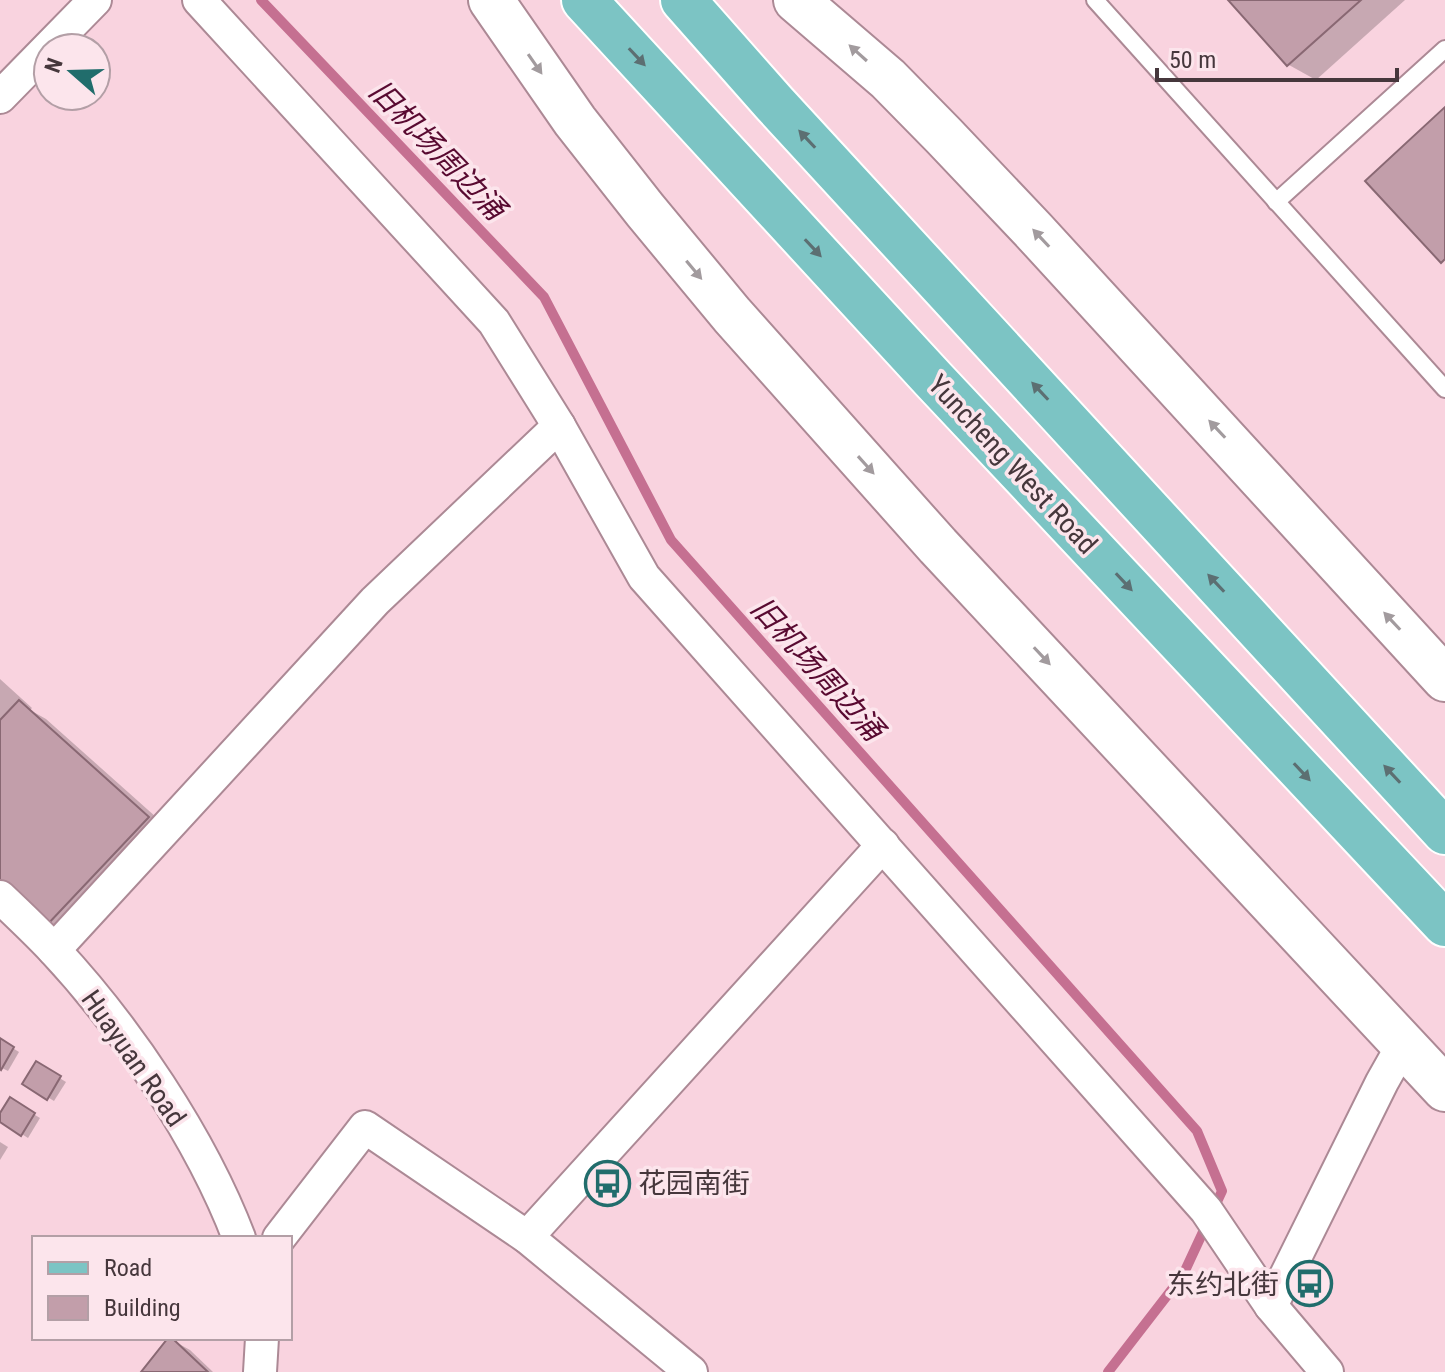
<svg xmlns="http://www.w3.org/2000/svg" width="1445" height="1372" font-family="'Roboto Condensed','Noto Sans SC',sans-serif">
<rect width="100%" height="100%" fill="#f9d3df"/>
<!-- shadow -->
<g fill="#0003">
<path d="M1231,0H1405L1316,80L1289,65Z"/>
<path d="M0,679L32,708L30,710L46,719L175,834L74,940L47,924L0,877Z"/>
<path d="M0,1040L19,1052L8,1071L0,1067Z"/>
<path d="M37,1064L66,1082L54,1101L25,1083Z"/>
<path d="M10,1100L40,1118L28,1138L0,1120V1117Z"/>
<path d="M0,1142L8,1147L0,1160Z"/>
<path d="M170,1339L190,1350L213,1372H143Z"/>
</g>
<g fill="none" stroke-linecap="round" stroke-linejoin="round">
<!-- stream -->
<path stroke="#c57091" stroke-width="10" d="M261,0L544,297L671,540L1197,1131L1222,1191L1183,1275L1108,1372"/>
</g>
<!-- building -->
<g fill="#c29eaa" stroke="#896873" stroke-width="2">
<path d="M1228,0H1361L1287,66Z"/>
<path d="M1445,107V259L1441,263L1365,181Z"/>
<path d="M19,700L149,817L46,926L0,880V720Z"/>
<path d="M0,1038L14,1047L1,1070L0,1069Z"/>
<path d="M36,1061L61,1076L47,1100L22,1084Z"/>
<path d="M10,1097L35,1113L21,1136L0,1122V1113Z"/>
<path d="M168,1338H172L208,1372H141Z"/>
</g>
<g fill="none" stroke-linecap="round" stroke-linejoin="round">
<defs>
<g id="lane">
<path d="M1095,0L1445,389"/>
<path d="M1276,202L1445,49"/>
</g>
<g id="street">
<path d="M199,0L494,322L559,426L644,577L1206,1210L1271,1306L1382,1082L1404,1043"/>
<path d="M0,97L95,0"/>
<path d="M0,897C18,914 36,931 53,949C126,1027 201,1138 239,1238"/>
<path d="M54,950L375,601L559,426"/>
<path d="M527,1237L883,845"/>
<path d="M279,1238L365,1127L527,1237L691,1372"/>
<path d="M1271,1306L1327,1372"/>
<path d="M260,1372L262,1338"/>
</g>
<g id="secondary">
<path d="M491,0L575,121L645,210L732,315L938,546L1445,1089"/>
<path d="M796,0L888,79L944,136L1034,231L1445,679"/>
</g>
<g id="primary">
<path d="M584,0L933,379L1445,924"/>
<path d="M683,0L774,103L1445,832"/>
</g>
</defs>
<!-- lane casing -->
<use href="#lane" stroke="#ac8995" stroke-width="20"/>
<!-- street casing -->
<use href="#street" stroke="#ac8995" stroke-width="36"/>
<!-- secondary casing -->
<use href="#secondary" stroke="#ac8995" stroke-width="48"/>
<!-- primary casing -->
<use href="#primary" stroke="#fff" stroke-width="48"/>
<!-- lane -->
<use href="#lane" stroke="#fff" stroke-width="16"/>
<!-- street -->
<use href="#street" stroke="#fff" stroke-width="32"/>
<!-- secondary -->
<use href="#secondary" stroke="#fff" stroke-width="44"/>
<!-- primary -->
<use href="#primary" stroke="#7cc4c4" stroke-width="44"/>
</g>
<!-- one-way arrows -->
<defs><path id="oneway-solid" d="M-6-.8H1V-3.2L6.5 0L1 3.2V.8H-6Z" transform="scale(2)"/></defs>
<g fill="#a29b9e">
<use href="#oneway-solid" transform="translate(858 53) rotate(-138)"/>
<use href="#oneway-solid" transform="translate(535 64) rotate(55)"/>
<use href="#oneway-solid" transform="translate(1041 238) rotate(-133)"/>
<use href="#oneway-solid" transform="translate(694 270) rotate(50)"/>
<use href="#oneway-solid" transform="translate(1217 429) rotate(-133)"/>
<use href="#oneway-solid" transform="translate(866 465) rotate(48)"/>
<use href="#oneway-solid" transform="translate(1392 621) rotate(-133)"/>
<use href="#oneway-solid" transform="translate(1042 656) rotate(47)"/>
</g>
<g fill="#5c6f72">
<use href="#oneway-solid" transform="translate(637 57) rotate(47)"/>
<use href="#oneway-solid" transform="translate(807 139) rotate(-133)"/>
<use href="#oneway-solid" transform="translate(813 248) rotate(47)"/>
<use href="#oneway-solid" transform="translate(1040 391) rotate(-133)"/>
<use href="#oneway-solid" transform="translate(1124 582) rotate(47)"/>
<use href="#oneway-solid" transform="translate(1216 583) rotate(-133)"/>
<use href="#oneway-solid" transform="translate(1302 772) rotate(47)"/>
<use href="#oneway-solid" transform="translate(1392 774) rotate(-133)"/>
</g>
<!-- icons -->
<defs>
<symbol id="bus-ring" viewBox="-11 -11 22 22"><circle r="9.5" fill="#fce5ec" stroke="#216d6c" stroke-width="1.5"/><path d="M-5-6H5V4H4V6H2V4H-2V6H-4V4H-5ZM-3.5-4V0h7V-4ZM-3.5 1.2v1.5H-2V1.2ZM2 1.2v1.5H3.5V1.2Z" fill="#216d6c"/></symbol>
</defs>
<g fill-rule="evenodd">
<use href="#bus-ring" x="582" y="1158" width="51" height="51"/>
<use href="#bus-ring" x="1284" y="1258" width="51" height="51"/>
</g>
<g text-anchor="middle" stroke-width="7" stroke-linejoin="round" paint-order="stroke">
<!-- street labels -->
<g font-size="28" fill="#46373c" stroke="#fce5ec">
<text transform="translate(1013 464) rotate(47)" y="10">Yuncheng West Road</text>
<text transform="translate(134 1058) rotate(55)" y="10">Huayuan Road</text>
</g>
<!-- poi labels -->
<g font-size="28" fill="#46373c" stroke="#fce5ec" text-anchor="start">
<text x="638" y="1193">花园南街</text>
<text x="1279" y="1294" text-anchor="end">东约北街</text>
</g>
<!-- water labels -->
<g font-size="30" font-style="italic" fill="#590a31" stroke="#fce5ec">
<text transform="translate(437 150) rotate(46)" y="10">旧机场周边涌</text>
<text transform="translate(817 669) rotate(48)" y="10">旧机场周边涌</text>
</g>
</g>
<!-- legend -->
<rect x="32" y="1236" width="260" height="104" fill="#fce5ec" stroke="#b39fa6" stroke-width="2"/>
<rect x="48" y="1262" width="40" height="12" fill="#7cc4c4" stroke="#b39fa6" stroke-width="2"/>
<text x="104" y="1276" font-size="24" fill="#46373c">Road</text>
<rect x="48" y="1296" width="40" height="24" fill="#c29eaa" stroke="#b39fa6" stroke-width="2"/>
<text x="104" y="1316" font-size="24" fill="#46373c">Building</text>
<!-- north arrow -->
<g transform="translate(72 72) rotate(290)"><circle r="38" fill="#fce5ec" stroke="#b39fa6" stroke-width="2"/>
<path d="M0-6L14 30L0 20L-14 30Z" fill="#216d6c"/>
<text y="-12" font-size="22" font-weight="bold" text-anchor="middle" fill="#46373c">N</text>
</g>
<!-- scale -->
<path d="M1157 68v12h240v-12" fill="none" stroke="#46373c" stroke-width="4"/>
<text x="1169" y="68" font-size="24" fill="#46373c" stroke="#fce5ec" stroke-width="6" paint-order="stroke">50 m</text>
</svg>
